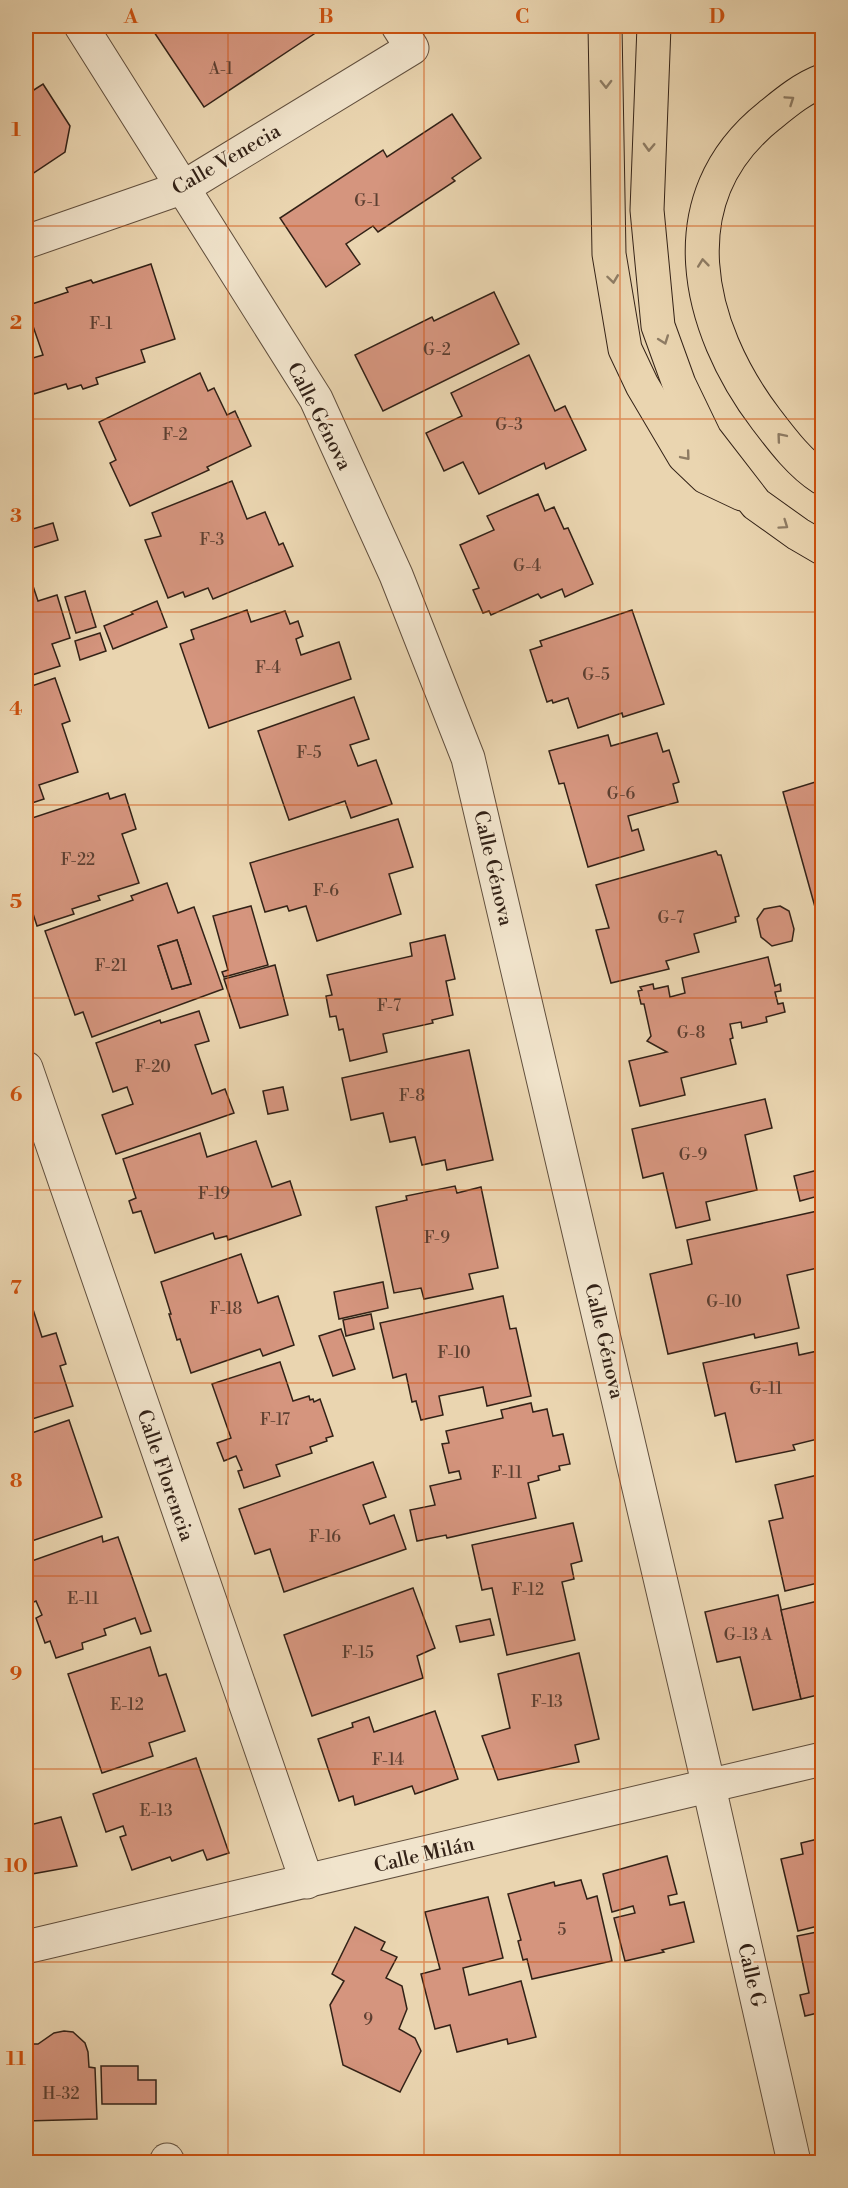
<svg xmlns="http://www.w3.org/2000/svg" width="848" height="2188" font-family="'Libre Bodoni',serif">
<rect width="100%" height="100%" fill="#ead5b0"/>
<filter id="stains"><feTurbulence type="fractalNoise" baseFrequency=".00333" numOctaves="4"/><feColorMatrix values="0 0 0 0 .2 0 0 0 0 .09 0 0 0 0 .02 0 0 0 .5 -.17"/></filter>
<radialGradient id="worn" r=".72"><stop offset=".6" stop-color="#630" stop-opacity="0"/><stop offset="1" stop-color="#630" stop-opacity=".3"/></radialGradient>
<!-- building -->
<g fill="#d5957e" stroke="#332217" stroke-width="1.5" fill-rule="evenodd">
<path d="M150,26H321L323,28L204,107Z"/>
<path d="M43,84L70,126L65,152L26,178V95Z"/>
<path d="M452,114L481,158L452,178L455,181L378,232L373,226L346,244L360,264L326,287L280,218L383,150L387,157Z"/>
<path d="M151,264L175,339L141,350L145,362L96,378L98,384L83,389L81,385L68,389L66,384L34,394L26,369V360L43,355L26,306L68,292L66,288L91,280L93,283Z"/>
<path d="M494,292L519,344L383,411L355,355L432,317L434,321Z"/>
<path d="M529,355L555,411L565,406L586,450L546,469L544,463L479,494L463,462L444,471L426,433L462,416L451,393Z"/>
<path d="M200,373L208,391L214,388L227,415L235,411L251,446L207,467L209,470L130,506L110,463L116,460L99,422Z"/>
<path d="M232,481L247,519L265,512L279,545L283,543L293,566L213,599L208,588L185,597L183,592L168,598L145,540L161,536L152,513Z"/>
<path d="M538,494L545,511L554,507L564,529L568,528L593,584L565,597L562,589L541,598L538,594L491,615L489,611L483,613L473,590L479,588L460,545L494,530L487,516Z"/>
<path d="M53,523L58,540L26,550V531Z"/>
<path d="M26,565L38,601L57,595L70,638L52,644L60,666L29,676L26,666Z"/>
<path d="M85,591L96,627L76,633L65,597Z"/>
<path d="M157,601L167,627L113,649L104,626L133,614L131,612Z"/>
<path d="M247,610L251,622L285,611L290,624L298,621L303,636L296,639L301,655L339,642L351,679L209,728L180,644L194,639L191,630Z"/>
<path d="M632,610L664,704L623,717L622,713L578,728L568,698L553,703L552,700L547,702L530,650L542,646L540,641Z"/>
<path d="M100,633L106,651L80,660L75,641Z"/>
<path d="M55,678L70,721L62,724L78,772L39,785L44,799L26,805V688Z"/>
<path d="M354,697L369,739L350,745L358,766L376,760L392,804L351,818L345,801L289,820L258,731Z"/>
<path d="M657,733L663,752L669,750L679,782L673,784L678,802L628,816L632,831L638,829L644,850L588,867L564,783L559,784L549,751L608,735L611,746Z"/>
<path d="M822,769V905L815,907L783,792L822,780L820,770Z"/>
<path d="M108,793L110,799L125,794L136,829L122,834L139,883L98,896L100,900L72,909L74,914L37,926L26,892V820Z"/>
<path d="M398,819L413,867L389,874L401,914L317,941L306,906L289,911L287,906L265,912L250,863Z"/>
<path d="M716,851L718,855H721L739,916L735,917L736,922L694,934L699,952L666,961L669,969L611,983L596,930L609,928L596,885Z"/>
<path d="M167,883L178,913L194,907L223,989L92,1037L83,1012L75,1015L45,931L133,900L131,896ZM177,940L191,984L172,989L158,946Z"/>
<path d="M251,906L268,965L224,977L222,972L228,970L213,916Z"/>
<path d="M780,906L789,911L794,929L792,941L772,946L761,937L757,919L764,909Z"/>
<path d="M445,935L455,979L446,981L453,1015L432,1020L433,1023L383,1034L387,1052L350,1061L343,1029L339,1030L336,1016L330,1017L326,996L332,995L327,975L412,956L410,943Z"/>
<path d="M177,940L191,984L172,989L158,946Z"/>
<path d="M768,957L775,986L780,984L781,991L775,992L778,1004L783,1003L785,1012L766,1017L767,1022L742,1028L741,1022L730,1024L733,1038L730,1039L736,1064L681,1078L685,1095L640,1106L629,1061L667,1052L647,1041L651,1036L644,1004H641L638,991L642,990L640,987L653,984L654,989L668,986L670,997L685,993L682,978Z"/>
<path d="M275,965L288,1015L240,1028L224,979Z"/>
<path d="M199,1011L209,1041L195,1045L212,1094L225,1089L234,1113L116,1154L102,1115L133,1104L127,1087L113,1092L96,1043L160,1020L161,1023Z"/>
<path d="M469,1050L493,1160L447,1170L445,1160L422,1165L415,1137L390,1142L383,1113L351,1120L342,1078Z"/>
<path d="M283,1087L288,1110L268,1114L263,1091Z"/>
<path d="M765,1099L772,1128L745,1135L757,1190L706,1202L710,1220L676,1228L663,1173L643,1178L632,1129Z"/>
<path d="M200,1133L207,1157L256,1141L272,1187L290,1181L301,1215L228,1240L227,1236L215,1239L213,1233L155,1253L141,1211L133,1213L129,1201L136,1198L123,1159Z"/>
<path d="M822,1169V1195L800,1201L794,1176Z"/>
<path d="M455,1186L457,1193L481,1187L498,1268L469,1274L473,1289L424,1299L421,1288L394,1293L376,1207L407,1200L406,1196Z"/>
<path d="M822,1210V1267L787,1275L799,1328L755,1338L754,1334L668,1354L650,1274L692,1264L687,1240Z"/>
<path d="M241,1254L258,1303L278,1296L294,1345L263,1356L260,1349L191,1373L180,1339L177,1340L169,1314H171L161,1282Z"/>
<path d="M383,1282L388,1308L339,1319L334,1292Z"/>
<path d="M503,1296L510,1329L516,1328L531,1396L487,1406L483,1387L439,1396L443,1415L421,1420L416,1401L412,1402L406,1374L393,1378L380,1323Z"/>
<path d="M29,1297L42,1337L56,1333L66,1364L60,1366L73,1406L26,1421V1298Z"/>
<path d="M371,1314L374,1329L346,1336L343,1320Z"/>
<path d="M341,1329L355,1369L333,1376L319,1336Z"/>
<path d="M797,1343L799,1355L822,1350V1438L793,1445L795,1450L736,1462L725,1413L715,1416L703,1363Z"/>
<path d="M280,1362L293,1401L309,1396L310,1400L313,1399L314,1402L320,1399L333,1436L326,1438L327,1441L310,1447L312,1453L276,1465L280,1476L244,1488L238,1471L242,1470L236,1456L224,1461L217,1443L231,1438L212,1384Z"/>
<path d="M531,1403L533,1412L547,1409L553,1436L563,1434L570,1464L559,1466L560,1470L538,1476L539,1480L528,1483L536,1518L447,1538L446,1535L417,1541L410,1510L435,1505L430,1486L461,1479L459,1471L449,1473L442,1444L449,1443L446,1431L503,1418L501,1410Z"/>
<path d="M69,1420L102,1517L26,1543V1435Z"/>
<path d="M373,1462L386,1497L363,1505L370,1524L394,1515L406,1549L284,1592L270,1549L255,1554L239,1509Z"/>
<path d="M822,1474V1582L785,1591L769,1521L783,1518L775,1485Z"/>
<path d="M573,1523L582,1561L571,1564L574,1579L562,1582L575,1640L507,1655L492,1588L482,1590L472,1545Z"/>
<path d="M102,1536L103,1542L118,1537L151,1631L141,1634L135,1618L104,1629L106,1635L82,1643L83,1649L56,1658L50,1641L45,1643L36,1618L42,1615L36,1601L29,1604L26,1594V1563Z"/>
<path d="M413,1588L435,1648L417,1656L423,1678L312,1716L284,1635Z"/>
<path d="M778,1595L801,1699L753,1710L740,1657L717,1662L705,1612Z"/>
<path d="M822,1600V1694L801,1699L781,1610Z"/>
<path d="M490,1619L494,1635L460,1642L456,1626Z"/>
<path d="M150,1647L159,1676L166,1674L185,1731L149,1743L153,1756L102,1773L68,1674Z"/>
<path d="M579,1653L599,1739L575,1745L579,1762L498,1780L482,1736L510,1728L498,1674Z"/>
<path d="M435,1711L458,1779L415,1794L412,1786L355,1805L353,1796L339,1801L318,1739L353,1727L352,1723L369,1717L374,1732Z"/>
<path d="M196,1758L229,1853L207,1860L203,1850L172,1861L170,1857L132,1870L120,1837L126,1835L123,1826L106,1832L93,1794Z"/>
<path d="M61,1817L77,1866L26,1875V1826Z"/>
<path d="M822,1838V1925L798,1931L781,1859L803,1854L801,1843Z"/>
<path d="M667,1856L677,1894L668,1896L670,1905L684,1902L694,1942L662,1950L664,1952L625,1961L614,1918L635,1913L633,1906L612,1912L603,1874Z"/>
<path d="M581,1880L587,1899L597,1896L612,1961L532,1979L527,1959L523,1960L518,1941L521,1940L508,1894L554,1882L555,1886Z"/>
<path d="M488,1897L503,1958L463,1968L469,1995L521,1981L536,2037L508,2044L507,2039L457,2052L450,2025L435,2029L421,1974L440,1969L425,1912Z"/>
<path d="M355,1927L385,1942L381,1950L397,1957L386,1978L402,1986L407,2009L399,2029L415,2038L421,2051L400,2092L343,2065L330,2005L344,1981L332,1974Z"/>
<path d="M822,1931V2012L805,2016L800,1995L809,1993L797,1936Z"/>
<path d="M822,2024V2056L816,2026Z"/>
<path d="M64,2031L73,2032L85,2043L88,2052L89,2067L95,2068L97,2119L26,2121V2044H38L54,2033Z"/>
<path d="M101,2066H138V2080H156V2104H102Z"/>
<path d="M377,2158V2162H347Z"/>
</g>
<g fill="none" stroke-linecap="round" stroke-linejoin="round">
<defs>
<g id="minor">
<path d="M81,26L316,399L396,575L468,758L709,1787L794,2162"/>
<path d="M26,242L184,187L412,48L398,26"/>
<path d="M26,1068L307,1882"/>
<path d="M26,1947L822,1759"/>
<path d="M167,2160V2162"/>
</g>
<g id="motorway">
<path d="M605,26L609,254L625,349L642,385L684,456L706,477L742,494"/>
<path d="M654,26L647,210L658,326L679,384L705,438L756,504L798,534L822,548"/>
<path d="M822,81C803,88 785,103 769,116C666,198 696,327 766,419C782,440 800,464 822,478"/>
</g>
</defs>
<!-- minor casing -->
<use href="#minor" stroke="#614f3d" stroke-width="35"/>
<!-- motorway casing -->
<use href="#motorway" stroke="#332217" stroke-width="35"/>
<!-- minor -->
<use href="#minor" stroke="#f1e4cc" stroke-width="33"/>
<!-- motorway -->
<use href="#motorway" stroke="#ead5b0" stroke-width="33"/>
</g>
<!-- one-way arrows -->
<defs><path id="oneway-chevron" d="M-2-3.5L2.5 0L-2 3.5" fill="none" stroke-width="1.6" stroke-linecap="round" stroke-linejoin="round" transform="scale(1.5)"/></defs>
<g stroke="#8e7c64">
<use href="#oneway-chevron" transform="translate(606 84) rotate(89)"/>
<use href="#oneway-chevron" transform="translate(790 100) rotate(-34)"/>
<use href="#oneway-chevron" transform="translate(649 147) rotate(92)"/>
<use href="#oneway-chevron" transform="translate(703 263) rotate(-96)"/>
<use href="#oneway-chevron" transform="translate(613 279) rotate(82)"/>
<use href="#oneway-chevron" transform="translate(664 340) rotate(70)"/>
<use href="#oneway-chevron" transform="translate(781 437) rotate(-130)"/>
<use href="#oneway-chevron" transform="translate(686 456) rotate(50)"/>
<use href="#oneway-chevron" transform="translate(784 525) rotate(35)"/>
</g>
<!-- grid -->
<path fill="none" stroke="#cd510e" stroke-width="1.5" stroke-opacity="0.55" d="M228,26V2162M424,26V2162M620,26V2162M26,226H822M26,419H822M26,612H822M26,805H822M26,998H822M26,1190H822M26,1383H822M26,1576H822M26,1769H822M26,1962H822"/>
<g text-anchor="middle" stroke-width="4.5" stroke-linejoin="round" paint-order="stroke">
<!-- number labels -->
<g font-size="16" fill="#5c3f31">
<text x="221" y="74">A-1</text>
<text x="367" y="206">G-1</text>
<text x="101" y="329">F-1</text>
<text x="437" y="355">G-2</text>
<text x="509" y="430">G-3</text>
<text x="175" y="440">F-2</text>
<text x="212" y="545">F-3</text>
<text x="527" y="571">G-4</text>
<text x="268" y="673">F-4</text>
<text x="596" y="680">G-5</text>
<text x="309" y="758">F-5</text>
<text x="621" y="799">G-6</text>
<text x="78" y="865">F-22</text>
<text x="326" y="896">F-6</text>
<text x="671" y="923">G-7</text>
<text x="111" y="971">F-21</text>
<text x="389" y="1011">F-7</text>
<text x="691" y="1038">G-8</text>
<text x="153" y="1072">F-20</text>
<text x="412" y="1101">F-8</text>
<text x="693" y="1160">G-9</text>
<text x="214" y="1199">F-19</text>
<text x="437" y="1243">F-9</text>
<text x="724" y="1307">G-10</text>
<text x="226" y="1314">F-18</text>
<text x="454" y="1358">F-10</text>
<text x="766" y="1394">G-11</text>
<text x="275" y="1425">F-17</text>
<text x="507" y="1478">F-11</text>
<text x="325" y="1542">F-16</text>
<text x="528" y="1595">F-12</text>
<text x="83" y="1604">E-11</text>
<text x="748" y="1640">G-13 A</text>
<text x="358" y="1658">F-15</text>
<text x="547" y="1707">F-13</text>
<text x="127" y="1710">E-12</text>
<text x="388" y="1765">F-14</text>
<text x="156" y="1816">E-13</text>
<text x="562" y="1935">5</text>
<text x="368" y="2025">9</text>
<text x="61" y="2099">H-32</text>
</g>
<!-- street labels -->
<g font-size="20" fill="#332217" stroke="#f1e4cc">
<text transform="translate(226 159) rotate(-30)" y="7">Calle Venecia</text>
<text transform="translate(320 416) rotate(63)" y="7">Calle Génova</text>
<text transform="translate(494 868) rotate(77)" y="7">Calle Génova</text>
<text transform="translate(605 1341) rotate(77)" y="7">Calle Génova</text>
<text transform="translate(166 1475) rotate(71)" y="7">Calle Florencia</text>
<text transform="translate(424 1854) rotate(-13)" y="7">Calle Milán</text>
<text transform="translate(752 1975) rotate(77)" y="7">Calle G</text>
</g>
</g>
<!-- margin -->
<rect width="848" height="2188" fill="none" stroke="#ead5b0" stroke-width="66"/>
<rect x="33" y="33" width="782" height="2122" fill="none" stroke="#cd510e" stroke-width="2"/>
<g font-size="20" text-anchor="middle" font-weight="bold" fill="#cd510e">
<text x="131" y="23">A</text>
<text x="326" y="23">B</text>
<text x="522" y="23">C</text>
<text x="717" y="23">D</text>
<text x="16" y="136">1</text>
<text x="16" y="329">2</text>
<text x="16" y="522">3</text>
<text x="16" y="715">4</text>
<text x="16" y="908">5</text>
<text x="16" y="1101">6</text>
<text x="16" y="1294">7</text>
<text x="16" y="1487">8</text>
<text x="16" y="1680">9</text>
<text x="16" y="1872">10</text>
<text x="16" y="2065">11</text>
</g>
<rect width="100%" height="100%" filter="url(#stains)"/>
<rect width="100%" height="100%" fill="url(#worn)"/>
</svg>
